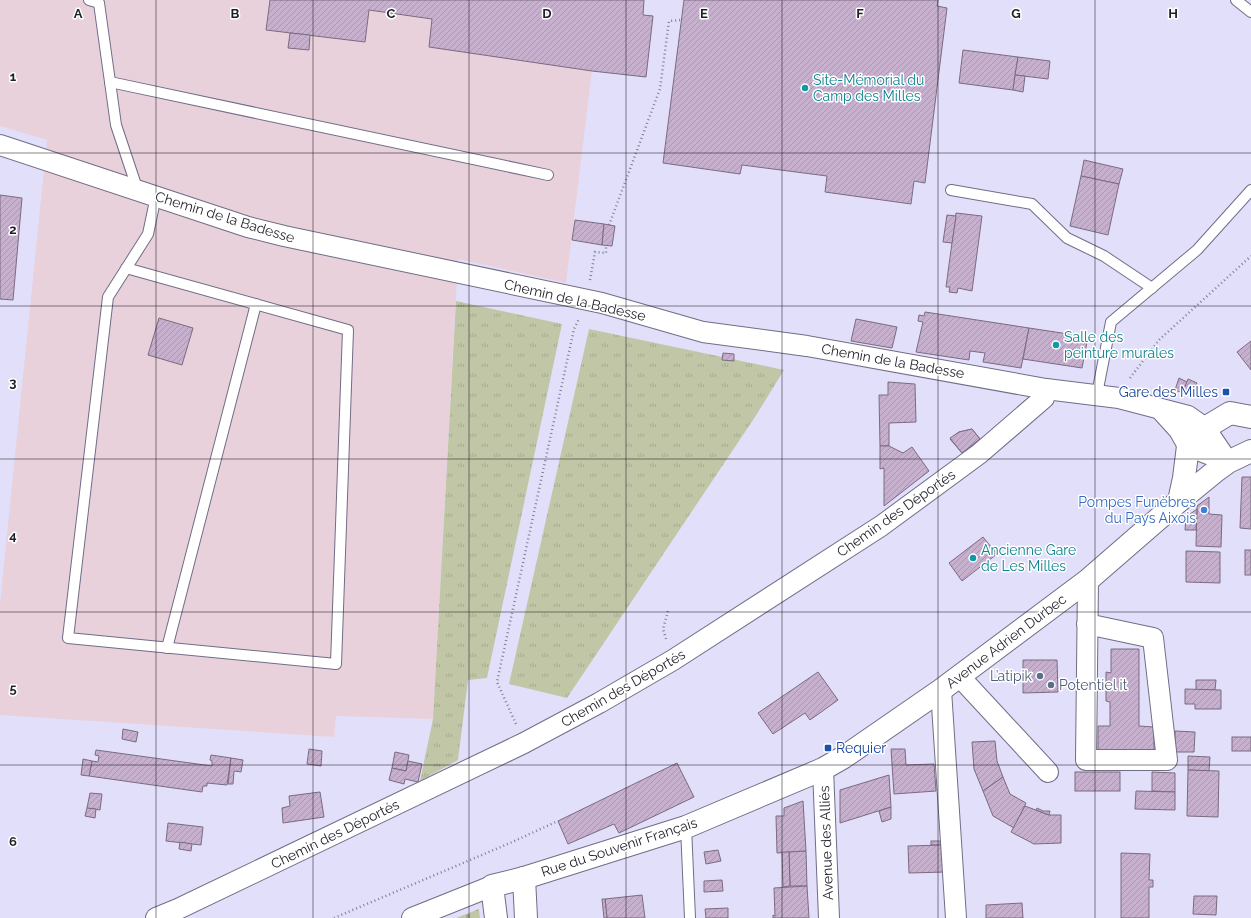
<svg xmlns="http://www.w3.org/2000/svg" width="1251" height="918" font-family="Raleway,sans-serif">
<defs>
<pattern id="grass-tufts" width="24" height="20" patternUnits="userSpaceOnUse"><rect width="24" height="20" fill="#c1c7a6"/><path d="M3 7l-1-3M5 7V3M7 7l1-3M15 17l-1-3M17 17v-4M19 17l1-3" fill="none" stroke="#a6aa8f"/></pattern>
<pattern id="cemetery-stones" width="16" height="16" patternUnits="userSpaceOnUse"><rect width="16" height="16" fill="#c1c7a6"/><path d="M2 7V4a2 2 0 0 1 4 0v3zM10 15v-3a2 2 0 0 1 4 0v3z" fill="#a6aa8f"/></pattern>
<pattern id="building-hatch" width="6" height="6" patternUnits="userSpaceOnUse"><rect width="6" height="6" fill="#c6b0cd"/><path d="M-1 1l2-2M0 6l6-6M5 7l2-2" fill="none" stroke="#aa97b0"/></pattern>
</defs>
<rect width="100%" height="100%" fill="#e2dffb"/>
<!-- industrial -->
<path fill="#e9d1dc" d="M0,0H644L643,15L653,16L646,77L592,71L566,283L458,259L433,719L336,716L334,737L0,715V603L47,140L0,126Z"/>
<!-- grass -->
<g fill="url(#grass-tufts)">
<path d="M456,301L562,324L487,678L468,680L458,760L420,781L433,719Z"/>
<path d="M589,329L784,370L755,417L567,698L509,684Z"/>
</g>
<!-- cemetery -->
<path fill="url(#cemetery-stones)" d="M479,909L480,918H456Z"/>
<!-- building -->
<g fill="url(#building-hatch)" stroke="#7b6b80">
<path d="M270,0H644L643,15L653,16L646,77L592,71L429,47L432,19L369,10L365,42L266,30Z"/>
<path d="M684,0H938L937,6L947,8L925,183L914,181L911,204L825,192L827,176L742,165L740,174L663,163Z"/>
<path d="M290,33L310,35L309,50L288,48Z"/>
<path d="M963,50L1018,57L1013,90L959,83Z"/>
<path d="M1018,57L1050,61L1048,79L1015,75Z"/>
<path d="M1015,75L1025,76L1023,92L1013,90Z"/>
<path d="M1084,160L1123,169L1119,184L1081,176Z"/>
<path d="M1081,176L1119,184L1108,235L1070,226Z"/>
<path d="M0,195L22,198L13,300L0,299Z"/>
<path d="M956,213L982,216L972,291L958,288L957,293L949,292L950,287H946Z"/>
<path d="M947,215L956,216L952,243L943,242Z"/>
<path d="M575,220L604,224L602,245L572,240Z"/>
<path d="M604,224L615,226L612,246L602,245Z"/>
<path d="M925,312L1029,328L1021,368L983,362L985,353L970,351L969,360L916,352L923,322L918,321L919,315L924,316Z"/>
<path d="M159,318L193,328L182,365L148,355Z"/>
<path d="M856,319L897,327L892,348L851,341Z"/>
<path d="M1029,328L1088,337L1082,368L1023,359Z"/>
<path d="M1251,341V370L1237,352Z"/>
<path d="M723,353L734,354V361L722,360Z"/>
<path d="M1179,378L1187,382L1183,393L1175,390Z"/>
<path d="M1188,379L1197,383L1193,392L1184,389Z"/>
<path d="M888,382L915,384L916,422L889,423V446H880L879,395H888Z"/>
<path d="M972,429L980,439L962,453L950,439L959,432Z"/>
<path d="M972,429L980,439L962,453L950,438L959,432Z"/>
<path d="M880,446H889L903,453L912,447L929,471L884,506V468L880,469Z"/>
<path d="M1242,477H1251V529L1240,528Z"/>
<path d="M1209,497V514L1222,515L1221,547L1196,546L1197,506Z"/>
<path d="M1197,509L1196,530H1185L1186,517Z"/>
<path d="M983,537L997,554L962,581L949,563Z"/>
<rect x="1245" y="550" width="6" height="25"/>
<path d="M1186,551L1220,552V583L1186,582Z"/>
<path d="M1111,649H1139V726L1154,727V752H1098V726H1110V702L1106,701V672L1111,673Z"/>
<path d="M1023,660H1057L1058,692L1023,693Z"/>
<path d="M818,672L838,700L810,720L805,713L773,734L758,713Z"/>
<path d="M1196,680H1216L1215,690H1196Z"/>
<path d="M1185,689L1221,690V709H1195V704H1185Z"/>
<path d="M123,729L138,732L136,742L122,739Z"/>
<path d="M1175,731L1195,732L1194,752H1175Z"/>
<rect x="1232" y="737" width="19" height="14"/>
<path d="M995,741L997,761L1003,777L983,791L974,769L972,742Z"/>
<path d="M309,749L322,751L321,766L307,764Z"/>
<path d="M891,749H905L906,765L934,764L936,791L894,794Z"/>
<path d="M96,750L212,766V761L210,760L211,755L231,758L227,785L207,783V786H203L202,792L89,776L92,761L98,762L99,756L95,755Z"/>
<path d="M395,752L409,755L406,771L392,768Z"/>
<path d="M1188,756L1210,757L1209,771L1188,770Z"/>
<path d="M231,758L243,760L241,772L234,771L233,784H228Z"/>
<path d="M83,759L92,761L89,776L81,775Z"/>
<path d="M408,761L422,764L418,782L405,779L404,784L389,780L392,768L406,771Z"/>
<path d="M677,763L694,797L619,833L614,824L568,844L558,821Z"/>
<path d="M1188,770L1219,771L1218,817L1187,816Z"/>
<rect x="1075" y="772" width="45" height="19"/>
<path d="M1152,772L1175,773V792L1152,791Z"/>
<path d="M889,775L891,807L840,823V790Z"/>
<path d="M1003,777L1010,794L1026,803L1014,828L993,816L983,791Z"/>
<path d="M1136,791L1175,792V810L1135,809Z"/>
<path d="M320,792L324,817L283,823L282,808L290,806L289,796Z"/>
<path d="M90,793L102,794L100,810L87,808Z"/>
<path d="M803,801L806,851L777,853L776,816H784V808Z"/>
<path d="M1025,806L1049,815H1061V843L1034,844L1011,832Z"/>
<path d="M891,807V819L882,822L879,811Z"/>
<path d="M87,808L96,809L95,818L85,816Z"/>
<path d="M1037,808L1043,811H1050L1049,815L1036,810Z"/>
<path d="M168,823L203,827L201,845L166,841Z"/>
<rect x="931" y="841" width="13" height="4"/>
<path d="M180,842L192,844L191,851L179,849Z"/>
<path d="M944,845L945,872L909,873L908,846Z"/>
<path d="M718,850L721,861L706,864L704,852Z"/>
<path d="M806,851L807,886H790L789,852Z"/>
<path d="M782,852H789L790,886L783,887Z"/>
<path d="M1121,853L1150,854L1149,880H1153V887H1149V918H1121Z"/>
<path d="M722,880L723,891L704,892V881Z"/>
<path d="M807,886L809,918H773V915L775,916L774,888Z"/>
<path d="M642,895L645,918H607L605,899Z"/>
<path d="M1194,896H1217L1216,915L1193,914Z"/>
<path d="M602,899H605L607,918H604Z"/>
<path d="M1022,903L1023,918H986V905Z"/>
<path d="M728,908V918H706L705,909Z"/>
</g>
<g fill="none" stroke-linecap="round" stroke-linejoin="round">
<defs>
<g id="service">
<path d="M89,0L99,3L116,125L138,191"/>
<path d="M1236,0L1251,12"/>
<path d="M110,82L548,175"/>
<path d="M951,190L1032,204L1067,238L1104,256L1152,288"/>
<path d="M126,268L348,330L336,664L68,638L108,297L148,234L156,196"/>
<path d="M1097,394L1111,322L1197,250L1251,190"/>
<path d="M167,648L256,304"/>
<path d="M686,827L690,918"/>
</g>
<g id="minor">
<path d="M0,145L248,227L284,236L602,303L703,332L807,346L1046,389L1119,398L1188,416L1205,428L1228,462"/>
<path d="M1160,409L1179,430L1188,446L1228,462"/>
<path d="M1087,624L1153,638L1167,760H1086L1088,580"/>
<path d="M959,676L1048,772"/>
<path d="M941,690L956,918"/>
<path d="M823,769L829,918"/>
<path d="M156,918L178,909L524,743L599,703L673,660L881,526L979,454L1044,398L1046,389"/>
<path d="M412,918L492,886"/>
</g>
<g id="tertiary">
<path d="M1179,501L1184,478L1188,446L1205,428L1230,413L1251,417"/>
<path d="M524,878L526,918"/>
<path d="M496,918L492,886L524,878L686,827L823,769L844,757L941,690L1088,580L1179,501L1217,470L1228,462L1251,451"/>
</g>
</defs>
<!-- service casing -->
<use href="#service" stroke="#706d86" stroke-width="12"/>
<!-- minor casing -->
<use href="#minor" stroke="#706d86" stroke-width="22"/>
<!-- tertiary casing -->
<use href="#tertiary" stroke="#706d86" stroke-width="24"/>
<!-- path -->
<g stroke="#817f92" stroke-width="2.5" stroke-dasharray="1 3" stroke-linecap="butt">
<path d="M609,225L660,89L669,21L681,20"/>
<path d="M590,280L595,252L606,253V245"/>
<path d="M1130,378L1159,340L1251,256"/>
<path d="M666,639L663,629L668,611"/>
<path d="M516,724L497,682L574,329L579,319"/>
<path d="M334,918L510,843L558,821"/>
</g>
<!-- service -->
<use href="#service" stroke="#fff" stroke-width="10"/>
<!-- minor -->
<use href="#minor" stroke="#fff" stroke-width="20"/>
<!-- tertiary -->
<use href="#tertiary" stroke="#fff" stroke-width="22"/>
</g>
<!-- grid -->
<path fill="none" stroke="#201f29" stroke-width="1" stroke-opacity="0.55" d="M156,0V918M313,0V918M469,0V918M626,0V918M782,0V918M938,0V918M1095,0V918M0,153H1251M0,306H1251M0,459H1251M0,612H1251M0,765H1251"/>
<!-- markers -->
<g fill="#0f9aa8" stroke="#fff" stroke-width="1.5">
<circle cx="805" cy="88" r="4"/>
<circle cx="1056" cy="345" r="4"/>
<circle cx="973" cy="558" r="4"/>
</g>
<g fill="#1a4fb4" stroke="#fff" stroke-width="1.5">
<rect x="1222" y="388" width="8" height="8" rx="2"/>
<rect x="824" y="744" width="8" height="8" rx="2"/>
</g>
<circle fill="#3f7fe0" stroke="#fff" stroke-width="1.5" cx="1204" cy="510" r="4"/>
<g fill="#5c6f8a" stroke="#fff" stroke-width="1.5">
<circle cx="1040" cy="676" r="4"/>
<circle cx="1051" cy="685" r="4"/>
</g>
<g text-anchor="middle" stroke-width="3" stroke-linejoin="round" paint-order="stroke">
<!-- culture labels -->
<g font-size="14" fill="#0d838f" stroke="#fff" text-anchor="start">
<text x="813" y="85">Site-Mémorial du<tspan x="813" dy="16">Camp des Milles</tspan></text>
<text x="1064" y="342">Salle des<tspan x="1064" dy="16">peinture murales</tspan></text>
<text x="981" y="555">Ancienne Gare<tspan x="981" dy="16">de Les Milles</tspan></text>
</g>
<!-- street labels -->
<g font-size="14" fill="#201f29" stroke="#fff">
<text transform="translate(225 217) rotate(17)" y="5">Chemin de la Badesse</text>
<text transform="translate(575 300) rotate(13)" y="5">Chemin de la Badesse</text>
<text transform="translate(893 361) rotate(10)" y="5">Chemin de la Badesse</text>
<text transform="translate(896 513) rotate(-35)" y="5">Chemin des Déportés</text>
<text transform="translate(1006 641) rotate(-37)" y="5">Avenue Adrien Durbec</text>
<text transform="translate(623 688) rotate(-30)" y="5">Chemin des Déportés</text>
<text transform="translate(335 834) rotate(-26)" y="5">Chemin des Déportés</text>
<text transform="translate(826 843) rotate(-92)" y="5">Avenue des Alliés</text>
<text transform="translate(619 847) rotate(-18)" y="5">Rue du Souvenir Français</text>
</g>
<!-- transit labels -->
<g font-size="14" fill="#164399" stroke="#fff" text-anchor="end">
<text x="1218" y="397">Gare des Milles</text>
<text x="836" y="753" text-anchor="start">Requier</text>
</g>
<!-- shop labels -->
<g font-size="14" fill="#366cbe" stroke="#fff" text-anchor="end">
<text x="1196" y="507">Pompes Funèbres<tspan x="1196" dy="16">du Pays Aixois</tspan></text>
</g>
<!-- service labels -->
<g font-size="14" fill="#4e5e75" stroke="#fff" text-anchor="end">
<text x="1032" y="681">L’atipik</text>
<text x="1059" y="690" text-anchor="start">Potentiel it</text>
</g>
</g>
<g font-size="13" text-anchor="middle" font-weight="bold" fill="#201f29" stroke="#fff" stroke-width="3" stroke-linejoin="round" paint-order="stroke">
<text x="78" y="18">A</text>
<text x="235" y="18">B</text>
<text x="391" y="18">C</text>
<text x="547" y="18">D</text>
<text x="704" y="18">E</text>
<text x="860" y="18">F</text>
<text x="1016" y="18">G</text>
<text x="1173" y="18">H</text>
<text x="13" y="81">1</text>
<text x="13" y="234">2</text>
<text x="13" y="387">3</text>
<text x="13" y="540">4</text>
<text x="13" y="693">5</text>
<text x="13" y="846">6</text>
</g>
</svg>
